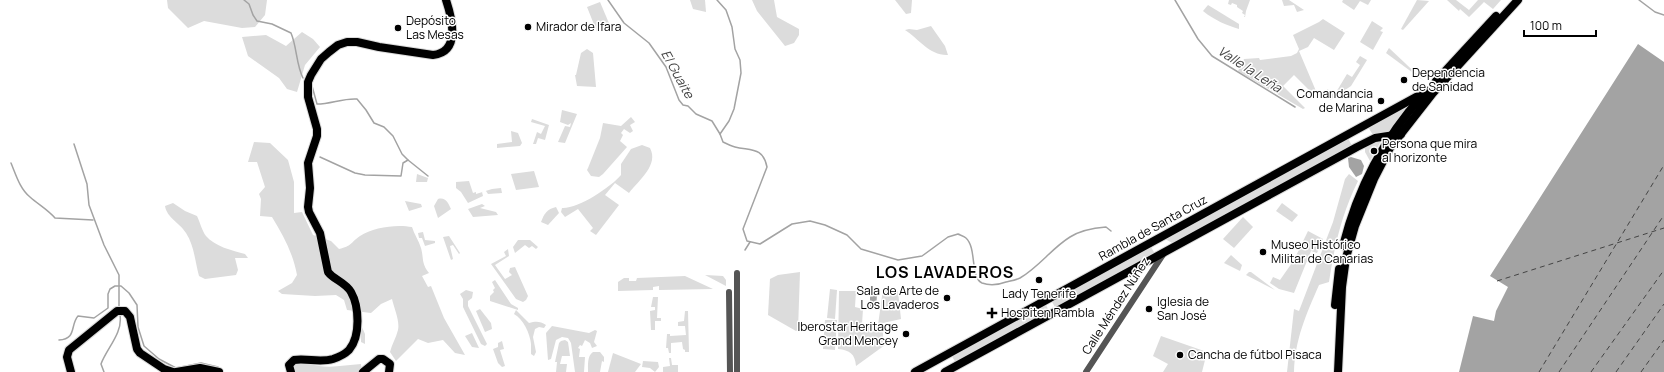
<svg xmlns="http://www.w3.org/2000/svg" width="1664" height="372" font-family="Manrope,sans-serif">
<rect width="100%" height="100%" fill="#fff"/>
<!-- green -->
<g fill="#dcdcdc">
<path d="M167,0H267L265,15L255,27L242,28L204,21L188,28L168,8Z"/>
<path d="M690,0H705L706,12L693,9Z"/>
<path d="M752,0H774L777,17L799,29V35L794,43L785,46L757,11Z"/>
<path d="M895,0H912L911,13L906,14Z"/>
<path d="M1229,0H1250L1246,11L1245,17H1244L1245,15L1242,13L1243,11L1237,7V5L1232,3L1231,5L1228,4Z"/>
<path d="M1282,0H1289L1304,10L1297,12L1294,5L1284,6Z"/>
<path d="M1343,0H1371L1368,5L1360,1L1354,10L1342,2Z"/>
<path d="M1417,0L1429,1L1403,30L1401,29Z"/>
<path d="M1447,0H1456L1469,10L1478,0H1501L1493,9L1484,2L1469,17L1460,9L1459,11Z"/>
<path d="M600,2L611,28L597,32L587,7Z"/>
<path d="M1208,5L1239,24V29C1226,25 1214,20 1203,11Z"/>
<path d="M1323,19L1345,33L1334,50L1314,38L1308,47L1299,51L1316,91L1311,92L1294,75L1283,86L1305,108L1303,109L1238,71L1244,59L1259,58L1260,60L1291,56L1297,53L1299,49L1293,35L1319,22Z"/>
<path d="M1372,21L1383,28L1380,31L1383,32L1373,50L1360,42Z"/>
<path d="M931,26L945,46L948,55C930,56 919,39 905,30L909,29L917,30Z"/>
<path d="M302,32L313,39L320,47L305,65L297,92L287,89L279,78L248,56L242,37L266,35L286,46Z"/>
<path d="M1389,48L1424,81L1386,53Z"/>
<path d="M587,49L593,53L596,87L577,86L575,75H576L581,53Z"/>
<path d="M1360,56L1367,60L1351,86L1330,100L1327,89L1335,94L1347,74L1352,77L1360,65L1356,62Z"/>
<path d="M1404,107L1408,108L1390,131L1373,135L1368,127Z"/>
<path d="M562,110L577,114L565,143L558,142L565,126L570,127L571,123L568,125L560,122Z"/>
<path d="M631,117L635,122L630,125L633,131L630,133L624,129L621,133L623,135L620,141L627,147L603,174L599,177L591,176L587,170L588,168L600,138L603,123L621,126Z"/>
<path d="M532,119L549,125L545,140L538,138L536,144H533L537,132L541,134L545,126L531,122Z"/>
<path d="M511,131L518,133L522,143L520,146L497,148V144L512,142Z"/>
<path d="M1348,138L1352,146L1174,244L1165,239Z"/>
<path d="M1381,141L1370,161L1365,152V147L1374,142Z"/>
<path d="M254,142L270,143L288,160L294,182V213L302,212L313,235L331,241L339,249C352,246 350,243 360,236C373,227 397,224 412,227C414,234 419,241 421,248C424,259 421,263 429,273L422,276L428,287L431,286L444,318L465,355L455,353L443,340L428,343L418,339L396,361L390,352C392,344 396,338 398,330C400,321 394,308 392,299L381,304L371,313L347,310L344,300L336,295L315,296L282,294L278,291L292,283L297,275C293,253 283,235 272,217L260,216L261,199L259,194L265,187L257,162H248Z"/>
<path d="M642,145L650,148C659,165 639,180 629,193L615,183L605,195L619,205L596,235L590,231L593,228L578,209L565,217L561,212L562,208C578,209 611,187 621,175V164L631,149Z"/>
<path d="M534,171L539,187L516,190L511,174Z"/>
<path d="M417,174L428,178L427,182H416Z"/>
<path d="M1349,174L1358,181C1342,213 1334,247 1329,282L1319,285C1306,315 1295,339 1294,372H1287L1294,309L1299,311L1333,222L1345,179Z"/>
<path d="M469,181L473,193L476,192V194L492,189L501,188L502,193L488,194L486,191L482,192L483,196L468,203L461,192L456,188V182Z"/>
<path d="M438,199C446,197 448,203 451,209L438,218L434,206Z"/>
<path d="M405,201L421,204L422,207L409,211Z"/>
<path d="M173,203L185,211L197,216C200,222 202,231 206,236C214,246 233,251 245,254L248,258H235L238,270L236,275L205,279L199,276C195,261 194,245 186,233C180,223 167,218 165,206Z"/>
<path d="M1282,203L1298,215L1292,222L1276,211Z"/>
<path d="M482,204L485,206L480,208L496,212L498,215L473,217L468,209Z"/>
<path d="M556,207L559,213L548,225L541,222C544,214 547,209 556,207Z"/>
<path d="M1243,217L1253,227L1234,248L1223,239Z"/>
<path d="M1308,231L1323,239L1317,253L1311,251L1294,293L1279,289L1270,283L1273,277L1280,280L1294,260Z"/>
<path d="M423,232L425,240L435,241V243L425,246L422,238H419L418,233Z"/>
<path d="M449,236L460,253L459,254L453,245L450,246L453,259L451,260L443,237Z"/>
<path d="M518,240H530L538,247L536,249L532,246L529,248L525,245L515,253L513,247Z"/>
<path d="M1151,247L1155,254L1056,309L1051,300Z"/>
<path d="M508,249L509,256L495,265L505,279L512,275L509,272L510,268L515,267L528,296L526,300L523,302L516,299L491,264L506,256L504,252Z"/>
<path d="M1231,255L1242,265L1240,271L1224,263Z"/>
<path d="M800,272L798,330L796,331L768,315L770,279L778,275Z"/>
<path d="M1249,272H1251L1275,290L1246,275Z"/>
<path d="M705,275L723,276L726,280V286Z"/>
<path d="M685,276L713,289L659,290V286L653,287V290L618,291V282L624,278H629V281H636L637,278Z"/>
<path d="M495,280L511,304L518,308V310L490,301V296L494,292L493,290L495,288L492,282Z"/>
<path d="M830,289L837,290L835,319L827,318Z"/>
<path d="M883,289L898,291L901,319L883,323V342L885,345L856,366C855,354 850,350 838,349L839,291H856L855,307L863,309L862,324L878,325Z"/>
<path d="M466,290L473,292L472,298L468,301V306L487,344L485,346L481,344L463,307V299L460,294Z"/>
<path d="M653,297H658L657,318H661V321H655V330H651L650,311L655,310V307H651Z"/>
<path d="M1046,305L1049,311L956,363L951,355Z"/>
<path d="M480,309L491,323L492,329L485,332L476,311Z"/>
<path d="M516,310L529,323C536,321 540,321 546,325L544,328L539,327L535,329L533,337L536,352L534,356L531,354C531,351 531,348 531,344C530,333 523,319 514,314Z"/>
<path d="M685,311H688L689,352H685V350L683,349L682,342L671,343V353H669L668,348H666L667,334H670V336L686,335L685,326H678V322L684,321Z"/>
<path d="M825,320H837L835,350L823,349Z"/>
<path d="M361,325L365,334V344L361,342Z"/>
<path d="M552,326L589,333L595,330L597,331L594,342L597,346L592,348L590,343L585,340L582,346L580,345L578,348L580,349L579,357H585L584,372H575L571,343L568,338L562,337L556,340L551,359L548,360L546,333Z"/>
<path d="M472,333L479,348L472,347L465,336Z"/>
<path d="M1161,336L1207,352L1202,372H1163L1168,364L1153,356Z"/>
<path d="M565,340L568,342L570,356H562L560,364H567L566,372H556L557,362H555L559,343L561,341Z"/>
<path d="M502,341L504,349L500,350L505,366L502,367L498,363L493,349L498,347V343Z"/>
<path d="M593,352H600L604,357V362L602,361L600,372H588C588,365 587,356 593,352Z"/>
<path d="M613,353L641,364L635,372H608Z"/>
<path d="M669,358H671L672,365H678V372H663V367L670,366Z"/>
<path d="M643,361L658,362L659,367L655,372L650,368L642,367Z"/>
<path d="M300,362C307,362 312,365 319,366C333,368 347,365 361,364L362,372H293L294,365Z"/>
</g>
<!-- water -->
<g fill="#a3a3a3">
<path d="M1638,44L1664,62V372H1459L1473,316L1494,321L1496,311L1508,287L1490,276Z"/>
<path d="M1351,157L1361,160L1364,166L1362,174L1356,177L1349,167L1348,158Z"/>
<path d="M870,293L877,294L876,309L870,308Z"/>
</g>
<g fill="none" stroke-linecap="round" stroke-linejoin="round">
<!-- stream -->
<g stroke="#a3a3a3" stroke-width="1.5">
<path d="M244,0L249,4L253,15L257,21L272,24L291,33C297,47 296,64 303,78"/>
<path d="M608,0L624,23L649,43L666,67L679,100L683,105L688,106L696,114L712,121L720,134"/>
<path d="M717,0L726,10L732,27L735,49L740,60L741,73L734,109L729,121L720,134L723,142C727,144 731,146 735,147C751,151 763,147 767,167L743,229L747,241L760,244L792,224L810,221L825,225L847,235L861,249L898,260L922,256L948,237L958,234C960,235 964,236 966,238C977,248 970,278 982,283C990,286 998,285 1006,282C1010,281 1016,280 1020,278C1039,267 1052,248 1070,237C1081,230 1093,228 1106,227L1111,231"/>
<path d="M1175,0L1198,39L1212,56L1295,107"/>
<path d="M1639,0L1655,12L1664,15"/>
<path d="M312,86L317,104C331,104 343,98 357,99L366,110L374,123L384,127L393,136L402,154L408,160L428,176"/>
<path d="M74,144L87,184L89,205L104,245L119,275V307"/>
<path d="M320,157L355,173L365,175L401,176L403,163L408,160"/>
<path d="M11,163C16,175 20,189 30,197C39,205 47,209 55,218L93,220"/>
<path d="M745,250L750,242"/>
<path d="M59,340C77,339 70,325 78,316L94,318L108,308V294L110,289L115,286H121L129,293L137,305L138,327L144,346L159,359L176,368L201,363L218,367"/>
<path d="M104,372L101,364C107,348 123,333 120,315"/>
</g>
<!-- ferry -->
<g stroke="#444" stroke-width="1" stroke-dasharray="5 4" stroke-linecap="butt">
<path d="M1497,281L1664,228"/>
<path d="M1539,372L1664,165"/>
<path d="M1559,372L1664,215"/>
<path d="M1591,372L1664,270"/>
<path d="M1616,372L1664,304"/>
<path d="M1641,372L1664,340"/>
</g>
<defs>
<g id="major">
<path d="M1436,81L1496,16"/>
<path d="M1343,246C1357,190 1384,138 1423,95"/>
<path d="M1335,305L1339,269"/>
<path d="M71,372L67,357L69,350L117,311H125L130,317L137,349L140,353L164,369L173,372"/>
<path d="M176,372L200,368L219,372"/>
<path d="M291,372L289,365L294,360C307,358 320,363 333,359C339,357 345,354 349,350C361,336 359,306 351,292C345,282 334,280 328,272L320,233L309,212L308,207L310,188L308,163L317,136V129L308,97V82L311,75L321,59L329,52L338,45L347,42H357L379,47L433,55C461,52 452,18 446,0"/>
<path d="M363,372L379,359H383L390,364L389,372"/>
<path d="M915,372L1427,91"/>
<path d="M945,372L1357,147L1375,138L1401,134"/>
<path d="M1338,372L1342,287L1346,258L1355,226L1374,179L1390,148L1433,93L1518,0"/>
</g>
</defs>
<!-- major casing -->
<use href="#major" stroke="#dbdbdb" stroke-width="10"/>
<!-- minor -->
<g stroke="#555" stroke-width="6">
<path d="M729,292L730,372"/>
<path d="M737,372V273"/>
<path d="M1086,372L1164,253"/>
</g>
<!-- major -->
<use href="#major" stroke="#000" stroke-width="8"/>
</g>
<!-- markers -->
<g fill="#000" stroke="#fff" stroke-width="1.5">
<circle cx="528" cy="27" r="4"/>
<circle cx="398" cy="28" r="4"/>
<circle cx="1404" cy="80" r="4"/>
<circle cx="1381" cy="101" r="4"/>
<circle cx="1374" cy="151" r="4"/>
<circle cx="1263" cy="252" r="4"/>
<circle cx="1039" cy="280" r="4"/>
<circle cx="947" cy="298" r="4"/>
<circle cx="1149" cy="309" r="4"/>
<path d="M990 307h4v4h4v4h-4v4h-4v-4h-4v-4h4z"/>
<circle cx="906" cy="334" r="4"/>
<circle cx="1180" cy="355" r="4"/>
</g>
<g text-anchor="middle" stroke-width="3" stroke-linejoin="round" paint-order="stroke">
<!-- poi labels -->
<g font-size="12" fill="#000" stroke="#fff" text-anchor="start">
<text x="406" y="25">Depósito<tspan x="406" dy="14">Las Mesas</tspan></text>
<text x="536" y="31">Mirador de Ifara</text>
<text x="1412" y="77">Dependencia<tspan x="1412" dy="14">de Sanidad</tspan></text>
<text x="1373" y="98" text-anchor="end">Comandancia<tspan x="1373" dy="14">de Marina</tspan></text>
<text x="1382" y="148">Persona que mira<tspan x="1382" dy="14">al horizonte</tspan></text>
<text x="1271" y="249">Museo Histórico<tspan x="1271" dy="14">Militar de Canarias</tspan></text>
<text x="939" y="295" text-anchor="end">Sala de Arte de<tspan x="939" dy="14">Los Lavaderos</tspan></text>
<text x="1039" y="298" text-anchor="middle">Lady Tenerife</text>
<text x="1157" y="306">Iglesia de<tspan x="1157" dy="14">San José</tspan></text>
<text x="1001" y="317">Hospiten Rambla</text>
<text x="898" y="331" text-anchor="end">Iberostar Heritage<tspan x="898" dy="14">Grand Mencey</tspan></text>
<text x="1188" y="359">Cancha de fútbol Pisaca</text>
</g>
<!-- street labels -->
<g font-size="12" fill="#000" stroke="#fff">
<text transform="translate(1153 228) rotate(-29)" y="4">Rambla de Santa Cruz</text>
<text transform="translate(1116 306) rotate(-57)" y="4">Calle Méndez Núñez</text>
</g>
<!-- water labels -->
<g font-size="13" font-style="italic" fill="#444" stroke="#fff">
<text transform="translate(1250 69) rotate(33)" y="5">Valle la Leña</text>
<text transform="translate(678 74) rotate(61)" y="5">El Guaite</text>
</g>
<!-- district labels -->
<g font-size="16" font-weight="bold" letter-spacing="1" fill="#000" stroke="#fff">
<text x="945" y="278">LOS LAVADEROS</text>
</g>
</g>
<!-- scale -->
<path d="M1524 30v6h72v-6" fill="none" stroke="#000000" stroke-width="2"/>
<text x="1530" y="30" font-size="12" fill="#000000" stroke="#ffffff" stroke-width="3" paint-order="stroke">100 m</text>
</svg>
